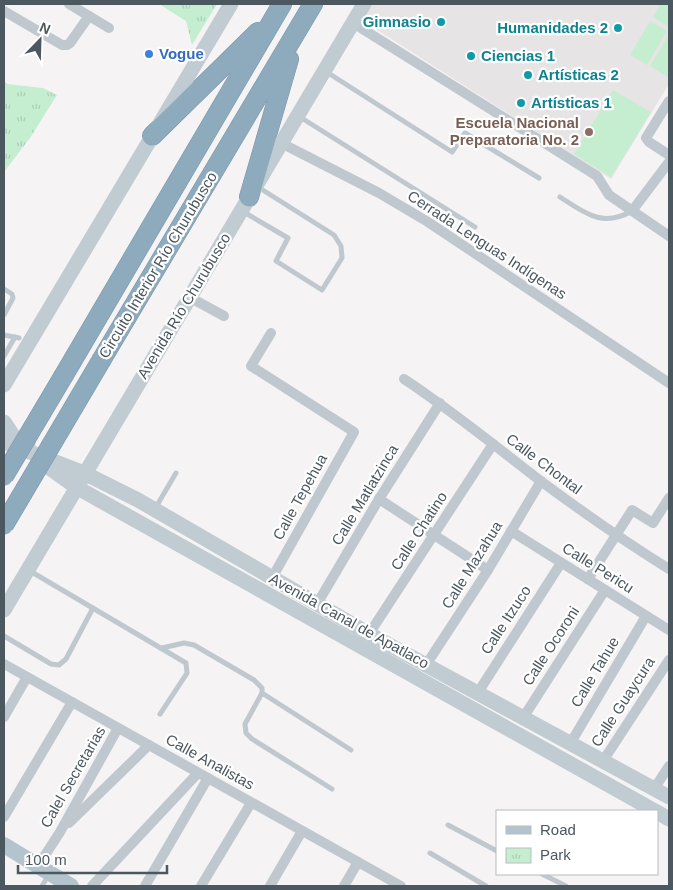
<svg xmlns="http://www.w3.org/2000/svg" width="673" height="890" font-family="Helvetica,sans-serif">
<defs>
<pattern id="park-tufts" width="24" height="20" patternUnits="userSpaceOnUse" patternTransform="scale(1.25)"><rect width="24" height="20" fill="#c5eed1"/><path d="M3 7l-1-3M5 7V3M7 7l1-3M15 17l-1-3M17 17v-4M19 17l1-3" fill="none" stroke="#abceb6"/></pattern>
</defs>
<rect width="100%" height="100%" fill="#f5f3f3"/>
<!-- education -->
<path fill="#e6e4e4" d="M372,4H669V84L611,179L363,21Z"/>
<!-- park -->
<g fill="url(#park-tufts)">
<path d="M159,4H217L192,45L186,21Z"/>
<path d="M4,81L7,84L43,88L57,95L30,138L4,172Z"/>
</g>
<!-- pitch -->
<g fill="#c5eed1">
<path d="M660,4H669V27L653,17Z"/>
<path d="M650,21L667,31L647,65L630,55Z"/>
<path d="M669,34V74L668,77L650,66Z"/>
<path d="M613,90L651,112L611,177L574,154Z"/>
</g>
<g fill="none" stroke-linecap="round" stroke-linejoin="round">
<defs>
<g id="highway">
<path d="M152,136L258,32"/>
<path d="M249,197L289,59"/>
<path d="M102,359L313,4"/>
<path d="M64,375L282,4"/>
</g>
</defs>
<!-- highway casing -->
<use href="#highway" stroke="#7995a9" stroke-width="20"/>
<!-- lane -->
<g stroke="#bfc8ce" stroke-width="5">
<path d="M325,71L452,152L465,133L539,178"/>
<path d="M300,117L475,227"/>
<path d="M560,197C585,213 602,228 632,211"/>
<path d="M242,211L288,238L276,261L322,290L342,258L341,246L334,235L258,187"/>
<path d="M4,289L12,294L13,298L4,315"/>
<path d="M4,335L19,338"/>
<path d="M4,356L15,337"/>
<path d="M156,507L176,473"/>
<path d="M30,571L186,663L187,673L160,714"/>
<path d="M4,636L51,664L59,665L66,659L93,608"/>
<path d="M162,648L184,643L194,645L254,680L262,688V693L245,724L246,733L252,739L332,789"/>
<path d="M262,693L351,750"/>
<path d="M448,825L497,851"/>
<path d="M430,853L486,886"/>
<path d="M542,874L566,886"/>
<path d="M42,886L48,876"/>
</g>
<!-- street -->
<g stroke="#bfc8ce" stroke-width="10">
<path d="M69,4L109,28"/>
<path d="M4,11L62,45H67L70,43L89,16"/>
<path d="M353,23L597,176L609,195L669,236"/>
<path d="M669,101L646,138L649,142L669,155"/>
<path d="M281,143L379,193L428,222L669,383"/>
<path d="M632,211L669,162"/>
<path d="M189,297L224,316"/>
<path d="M271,333L251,366L354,432L272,578"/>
<path d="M404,379C451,410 494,445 538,479C581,511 624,541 669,569"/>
<path d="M379,499L488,570"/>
<path d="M511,531L669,630"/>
<path d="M588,579L632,510L653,523L669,498"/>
<path d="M317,604L379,499L440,403"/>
<path d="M369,634L493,444"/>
<path d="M4,664L401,886"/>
<path d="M426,665L488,570L541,481"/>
<path d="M477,694L561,563"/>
<path d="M4,717L27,677"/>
<path d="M523,718L605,590"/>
<path d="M570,744L646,616"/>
<path d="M603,761L669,660"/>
<path d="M654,789L669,766"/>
<path d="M4,817L72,702"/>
<path d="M69,823L149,745"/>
<path d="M38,866L60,832L118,728"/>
<path d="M92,886L198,773"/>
<path d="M145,886L208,778"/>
<path d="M201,886L251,803"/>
<path d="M270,886L302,831"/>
<path d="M344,886L358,862"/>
</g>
<!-- secondary -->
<g stroke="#c0cbd2" stroke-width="15">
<path d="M4,385L231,4"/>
<path d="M4,422L14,437L28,444"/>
<path d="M4,442L84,473L138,500L369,634L669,797"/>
<path d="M45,465L76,487L655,811"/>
<path d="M4,610L364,4"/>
<path d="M657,812L669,819"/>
</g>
<!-- primary -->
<path stroke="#b4c4cf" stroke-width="16" d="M4,845L71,886"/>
<!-- highway -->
<use href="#highway" stroke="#8eaabd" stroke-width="19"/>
<defs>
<g id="highway-bridge">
<path d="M4,476L64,375"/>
<path d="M4,525L102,359"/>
</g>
</defs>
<!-- highway-bridge casing -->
<use href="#highway-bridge" stroke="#7995a9" stroke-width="20" stroke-linecap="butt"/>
<!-- highway-bridge -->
<use href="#highway-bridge" stroke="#8eaabd" stroke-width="19"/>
</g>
<!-- markers -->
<g fill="#0f9aa8" stroke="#fff" stroke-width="2">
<circle cx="441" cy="22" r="5"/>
<circle cx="618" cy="28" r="5"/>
<circle cx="471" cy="56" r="5"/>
<circle cx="528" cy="75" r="5"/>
<circle cx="521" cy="103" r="5"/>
</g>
<circle fill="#3f7fe0" stroke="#fff" stroke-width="2" cx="149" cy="54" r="5"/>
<circle fill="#8d6e63" stroke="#fff" stroke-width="2" cx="589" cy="132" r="5"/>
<g text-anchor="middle" stroke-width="4.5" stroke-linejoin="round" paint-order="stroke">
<!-- culture labels -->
<g font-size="15" font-weight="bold" fill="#0d838f" stroke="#fff" text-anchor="start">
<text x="431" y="27" text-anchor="end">Gimnasio</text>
<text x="608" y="33" text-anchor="end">Humanidades 2</text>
<text x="481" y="61">Ciencias 1</text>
<text x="538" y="80">Artísticas 2</text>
<text x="531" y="108">Artísticas 1</text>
</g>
<!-- shop labels -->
<g font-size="15" font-weight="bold" fill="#366cbe" stroke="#fff" text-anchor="start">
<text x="159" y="59">Vogue</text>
</g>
<!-- education labels -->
<g font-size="15" font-weight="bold" fill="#785e54" stroke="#fff" text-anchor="end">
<text x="579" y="128">Escuela Nacional<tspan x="579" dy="17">Preparatoria No. 2</tspan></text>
</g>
<!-- street labels -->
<g font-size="15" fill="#4b585f" stroke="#fff">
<text transform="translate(487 245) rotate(33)" y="5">Cerrada Lenguas Indígenas</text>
<text transform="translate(158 265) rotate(-59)" y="5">Circuito Interior Río Churubusco</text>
<text transform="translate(184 306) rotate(-59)" y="5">Avenida Río Churubusco</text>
<text transform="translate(544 464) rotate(37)" y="5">Calle Chontal</text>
<text transform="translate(365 495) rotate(-59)" y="5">Calle Matlatzinca</text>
<text transform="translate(300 497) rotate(-61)" y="5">Calle Tepehua</text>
<text transform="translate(419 531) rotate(-57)" y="5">Calle Chatino</text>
<text transform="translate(472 565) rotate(-58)" y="5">Calle Mazahua</text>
<text transform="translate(598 568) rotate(32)" y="5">Calle Pericu</text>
<text transform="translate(506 620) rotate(-57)" y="5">Calle Itzuco</text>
<text transform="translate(349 621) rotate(29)" y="5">Avenida Canal de Apatlaco</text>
<text transform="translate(551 646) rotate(-57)" y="5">Calle Ocoroni</text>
<text transform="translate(595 672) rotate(-59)" y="5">Calle Tahue</text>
<text transform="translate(623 702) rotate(-57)" y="5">Calle Guaycura</text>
<text transform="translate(210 762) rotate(29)" y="5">Calle Analistas</text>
<text transform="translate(73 777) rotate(-60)" y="5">Calel Secretarias</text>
</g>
</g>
<!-- border -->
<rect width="673" height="890" fill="none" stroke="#4b585f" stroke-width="10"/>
<!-- legend -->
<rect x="496" y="810" width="162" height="65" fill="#ffffff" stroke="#b7bcbf"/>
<rect x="506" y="826" width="25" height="8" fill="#b4c4cf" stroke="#b7bcbf"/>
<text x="540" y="835" font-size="15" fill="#4b585f">Road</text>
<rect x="506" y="848" width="25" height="15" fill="url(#park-tufts)" stroke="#b7bcbf"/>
<text x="540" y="860" font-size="15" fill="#4b585f">Park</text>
<!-- north arrow -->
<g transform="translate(40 40) rotate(23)" stroke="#ffffff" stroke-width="4" paint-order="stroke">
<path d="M0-4L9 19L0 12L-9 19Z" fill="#4b585f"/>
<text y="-8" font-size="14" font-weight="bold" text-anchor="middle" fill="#4b585f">N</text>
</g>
<!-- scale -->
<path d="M18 865v8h149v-8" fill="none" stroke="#4b585f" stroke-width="2.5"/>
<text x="25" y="865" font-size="15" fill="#4b585f" stroke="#ffffff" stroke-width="4" paint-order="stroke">100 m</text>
</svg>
